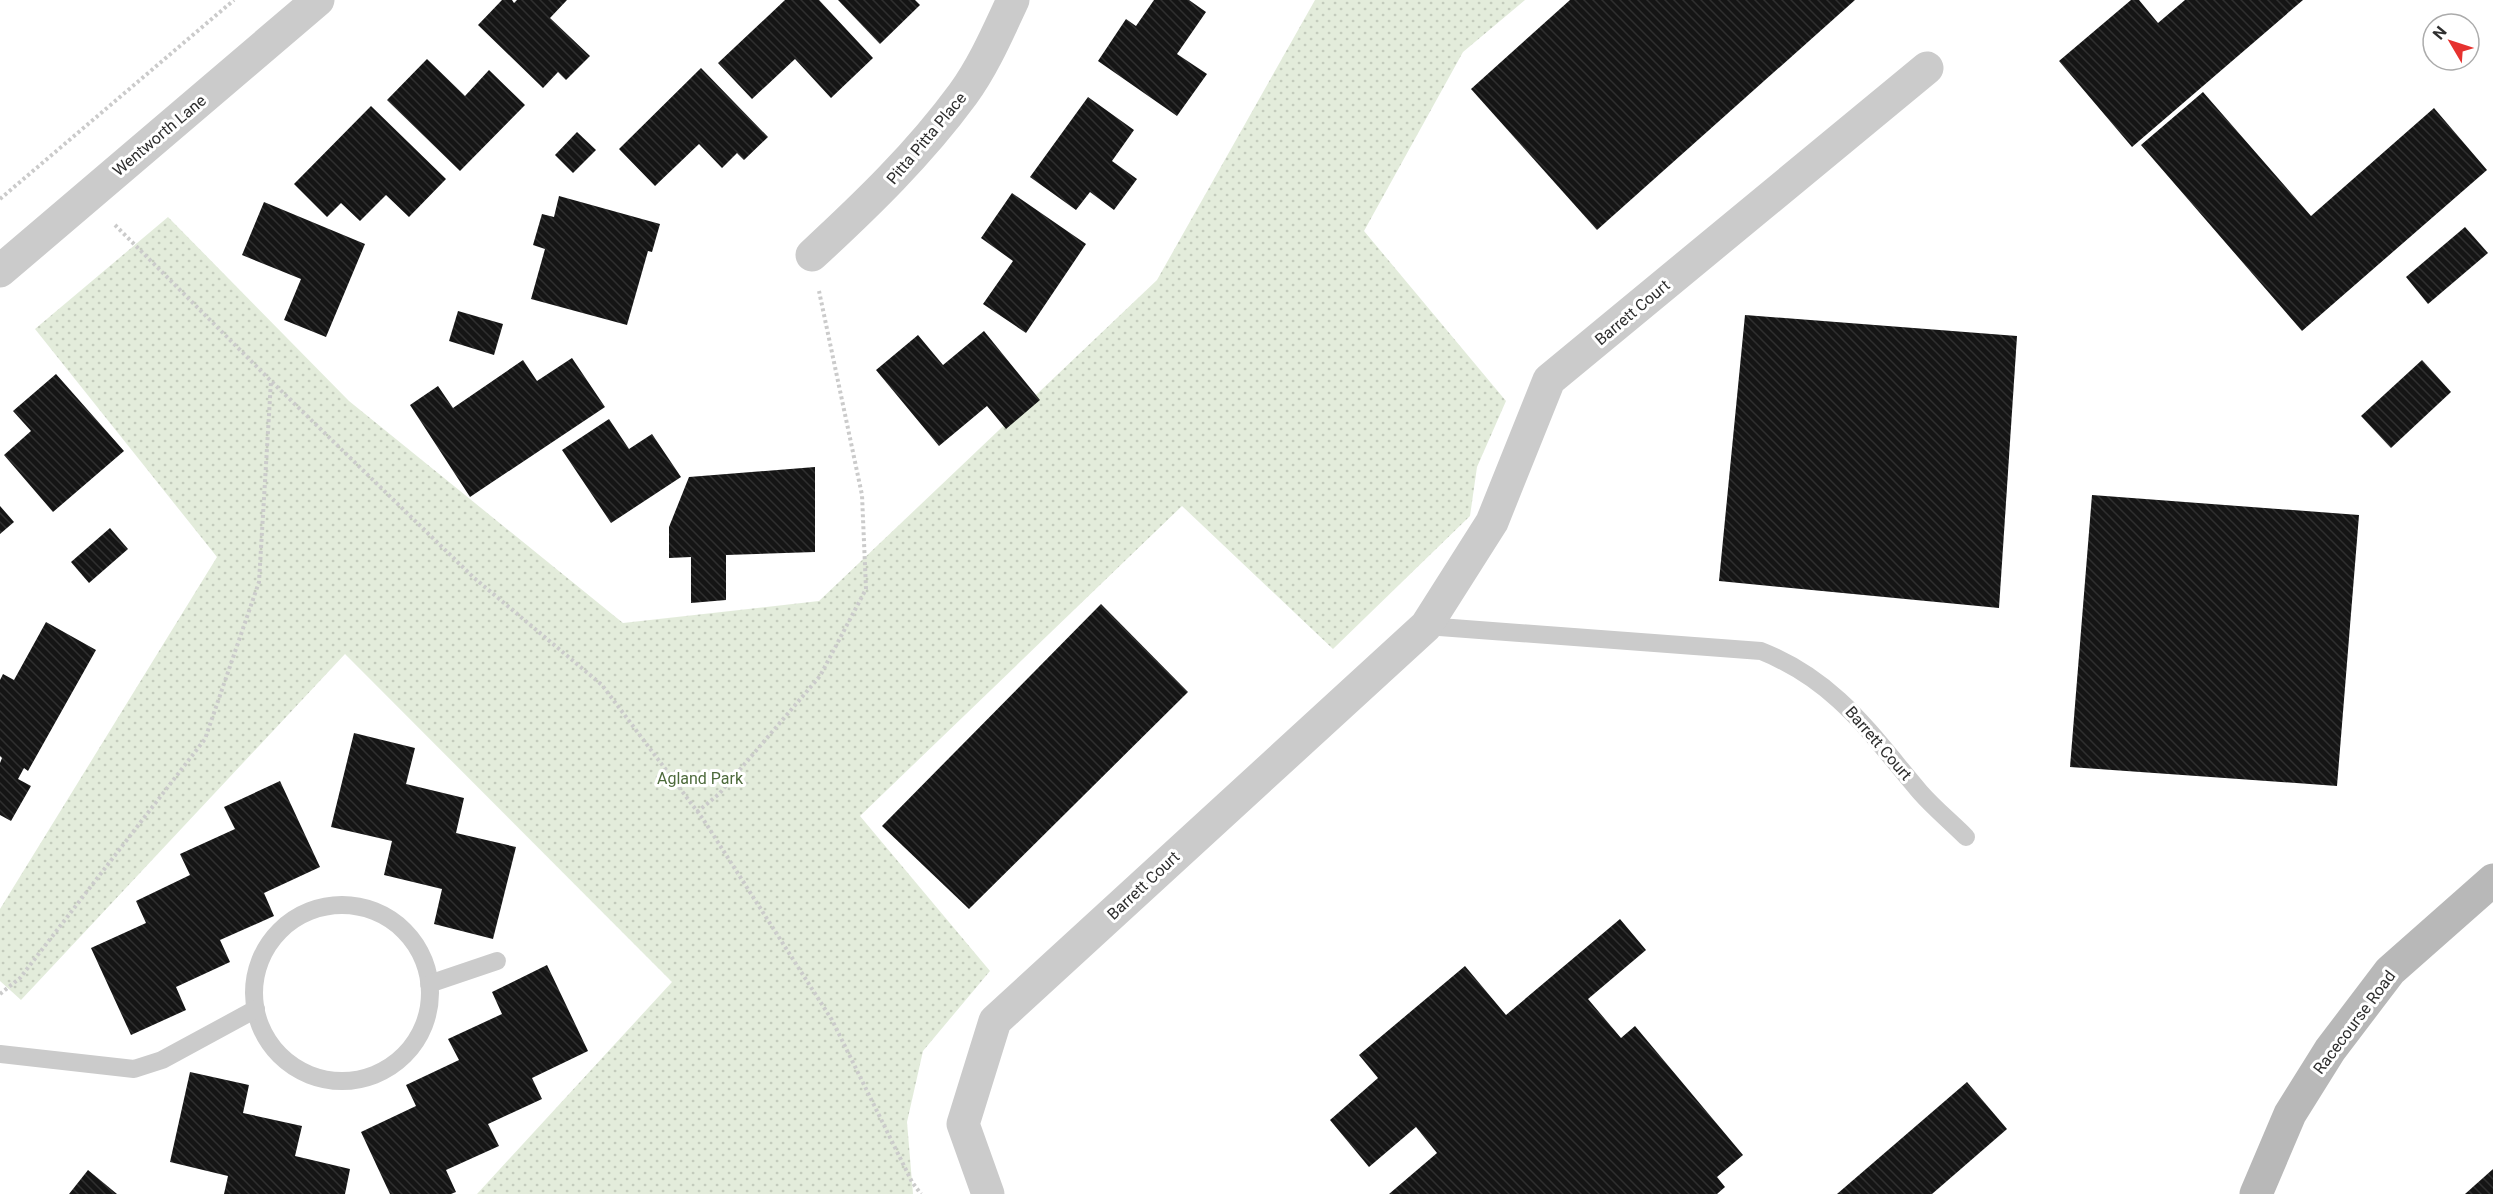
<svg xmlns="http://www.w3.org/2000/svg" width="2493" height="1194" font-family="Roboto,sans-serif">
<defs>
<pattern id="park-dots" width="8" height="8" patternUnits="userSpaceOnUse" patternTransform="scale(1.5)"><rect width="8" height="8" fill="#e3ecdb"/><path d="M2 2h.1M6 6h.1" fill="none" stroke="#c3cbbc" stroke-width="1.8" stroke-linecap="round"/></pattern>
<pattern id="building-back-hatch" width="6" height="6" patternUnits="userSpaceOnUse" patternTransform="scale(1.5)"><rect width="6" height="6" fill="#151515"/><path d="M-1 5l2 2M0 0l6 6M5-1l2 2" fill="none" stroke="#2f2f2f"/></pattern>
</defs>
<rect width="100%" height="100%" fill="#fff"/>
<!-- park -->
<path fill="url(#park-dots)" d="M1315,0H1525L1463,52L1364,231L1506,401L1477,467L1470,516L1333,649L1182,506L860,816L990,971L923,1051L907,1122L913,1194H477L672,982L345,654L21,1000L0,981V909L217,557L35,329L168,217L349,401L623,623L819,601L1157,280Z"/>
<!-- building -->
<g fill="url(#building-back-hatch)">
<path d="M502,0H512L514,3L517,0H567L550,18L590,56L566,80L558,72L543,88L478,25Z"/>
<path d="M785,0H819L873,58L831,98L795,59L752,99L718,63Z"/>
<path d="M838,0H915L920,5L880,44Z"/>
<path d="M1154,0H1189L1206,12L1177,54L1207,74L1177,116L1098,61L1126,19L1136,26Z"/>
<path d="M1570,0H1855L1597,230L1471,89Z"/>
<path d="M2131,0H2139L2158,23L2185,0H2303L2132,147L2059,61Z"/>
<path d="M427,59L465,96L489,70L525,105L460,171L387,100Z"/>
<path d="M701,68L768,137L744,160L737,153L722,168L699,144L655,186L619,149Z"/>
<path d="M2203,92L2311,216L2434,108L2487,170L2302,331L2141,145Z"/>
<path d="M1088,97L1134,130L1112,161L1137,179L1114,210L1090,192L1076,210L1030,177Z"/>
<path d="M371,106L446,179L409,217L386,195L360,221L341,203L327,217L294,184Z"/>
<path d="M577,132L596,150L573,173L555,155Z"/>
<path d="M1012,193L1086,244L1026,333L983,304L1013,261L981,238Z"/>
<path d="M559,196L660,224L652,252L648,251L627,325L531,299L545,249L533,245L542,214L554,217Z"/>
<path d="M264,202L365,244L326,337L284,320L301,279L242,255Z"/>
<path d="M2465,227L2488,253L2428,304L2406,277Z"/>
<path d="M458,311L503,324L494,355L449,341Z"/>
<path d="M1745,315L2017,336L1999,608L1719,581Z"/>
<path d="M984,331L1040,400L1006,429L987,406L939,446L876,370L918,335L943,365Z"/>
<path d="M572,358L605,407L470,497L410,405L438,386L453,408L523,360L537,381Z"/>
<path d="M2422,360L2451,392L2391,448L2361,416Z"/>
<path d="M56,374L124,451L53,512L4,455L31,431L13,411Z"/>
<path d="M609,419L629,449L652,434L681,477L611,523L562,450Z"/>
<path d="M815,467V552L726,555V600L691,603V557L669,558V527L689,477Z"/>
<path d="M2092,495L2359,515L2337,786L2070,767Z"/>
<path d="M0,506L14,522L0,534Z"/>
<path d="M110,528L128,549L89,583L71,562Z"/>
<path d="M1101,604L1188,692L969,909L882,826Z"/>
<path d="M46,622L96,650L28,771L24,768L18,779L31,786L11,821L0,815V763L2,758L0,756V680L3,674L14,680Z"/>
<path d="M354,733L415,748L406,784L464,798L456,833L516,847L493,939L434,924L442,889L384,875L392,841L331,827Z"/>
<path d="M280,781L320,867L264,893L274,916L220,940L230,962L176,987L186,1010L131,1035L91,948L146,923L136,901L190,875L180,854L235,829L224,807Z"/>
<path d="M1620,919L1646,950L1588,999L1621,1038L1635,1026L1743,1155L1717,1177L1725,1187L1717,1194H1389L1437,1153L1416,1127L1369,1167L1330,1120L1378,1078L1359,1055L1465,966L1506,1015Z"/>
<path d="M547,965L588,1051L532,1078L542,1099L488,1124L499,1146L446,1170L456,1192L451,1194H390L361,1132L416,1106L406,1085L459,1060L448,1039L502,1014L492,992Z"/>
<path d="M190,1072L249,1085L243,1113L302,1126L295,1156L350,1169L345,1194H224L228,1176L170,1162Z"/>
<path d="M1967,1082L2007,1129L1932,1194H1837Z"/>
<path d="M2493,1169V1194H2465Z"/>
<path d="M88,1170L117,1194H69Z"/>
</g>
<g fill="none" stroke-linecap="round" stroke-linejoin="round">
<!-- path -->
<g stroke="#cbcbcb" stroke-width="4" stroke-dasharray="3 3" stroke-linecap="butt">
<path d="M0,199L234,0"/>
<path d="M115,225L271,381L473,577L602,685L703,819L832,1020L912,1182L921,1194"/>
<path d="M697,812L719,794L820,676L866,589L862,495L819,291"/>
<path d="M0,994L20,978L205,739L259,582L271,381"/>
</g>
<!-- lane -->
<g stroke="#cbcbcb" stroke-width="18">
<path d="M1426,626L1761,651C1836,681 1870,733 1920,792C1934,808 1951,822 1966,837"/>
<circle cx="342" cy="993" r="88"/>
<path d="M429,984L497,961"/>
<path d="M0,1054L134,1069L162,1060L256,1009"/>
</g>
<!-- street -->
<g stroke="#cbcbcb" stroke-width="33">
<path d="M812,255C866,205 919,154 963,94C984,65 998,32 1013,0"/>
<path d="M0,271L318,0"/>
<path d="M988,1194L963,1124L995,1021L1426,626L1492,522L1549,380L1927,68"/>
</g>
<!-- secondary -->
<path stroke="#b8b8b8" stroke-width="33" d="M2256,1194L2290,1114L2330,1050L2390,971L2493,880"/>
</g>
<g text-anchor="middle" stroke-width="6" stroke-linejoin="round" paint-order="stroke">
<!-- street labels -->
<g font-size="16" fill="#2e2e2e" stroke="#fff">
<text transform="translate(159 135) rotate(-40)" y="6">Wentworth Lane</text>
<text transform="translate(926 138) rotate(-50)" y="6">Pitta Pitta Place</text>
<text transform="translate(1632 312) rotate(-40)" y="6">Barrett Court</text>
<text transform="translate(1879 743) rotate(49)" y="6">Barrett Court</text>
<text transform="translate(1143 885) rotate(-43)" y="6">Barrett Court</text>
<text transform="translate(2354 1022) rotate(-53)" y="6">Racecourse Road</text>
</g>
<!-- park labels -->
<g font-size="16" fill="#4d6a3b" stroke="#fff">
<text x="700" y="784">Agland Park</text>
</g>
</g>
<!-- north arrow -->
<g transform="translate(2451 42) rotate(309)"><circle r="28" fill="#ffffff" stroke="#ababab" stroke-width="1.5"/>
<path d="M0-4.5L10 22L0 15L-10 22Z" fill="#e6322f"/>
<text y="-9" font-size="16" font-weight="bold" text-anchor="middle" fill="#2e2e2e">N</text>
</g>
</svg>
